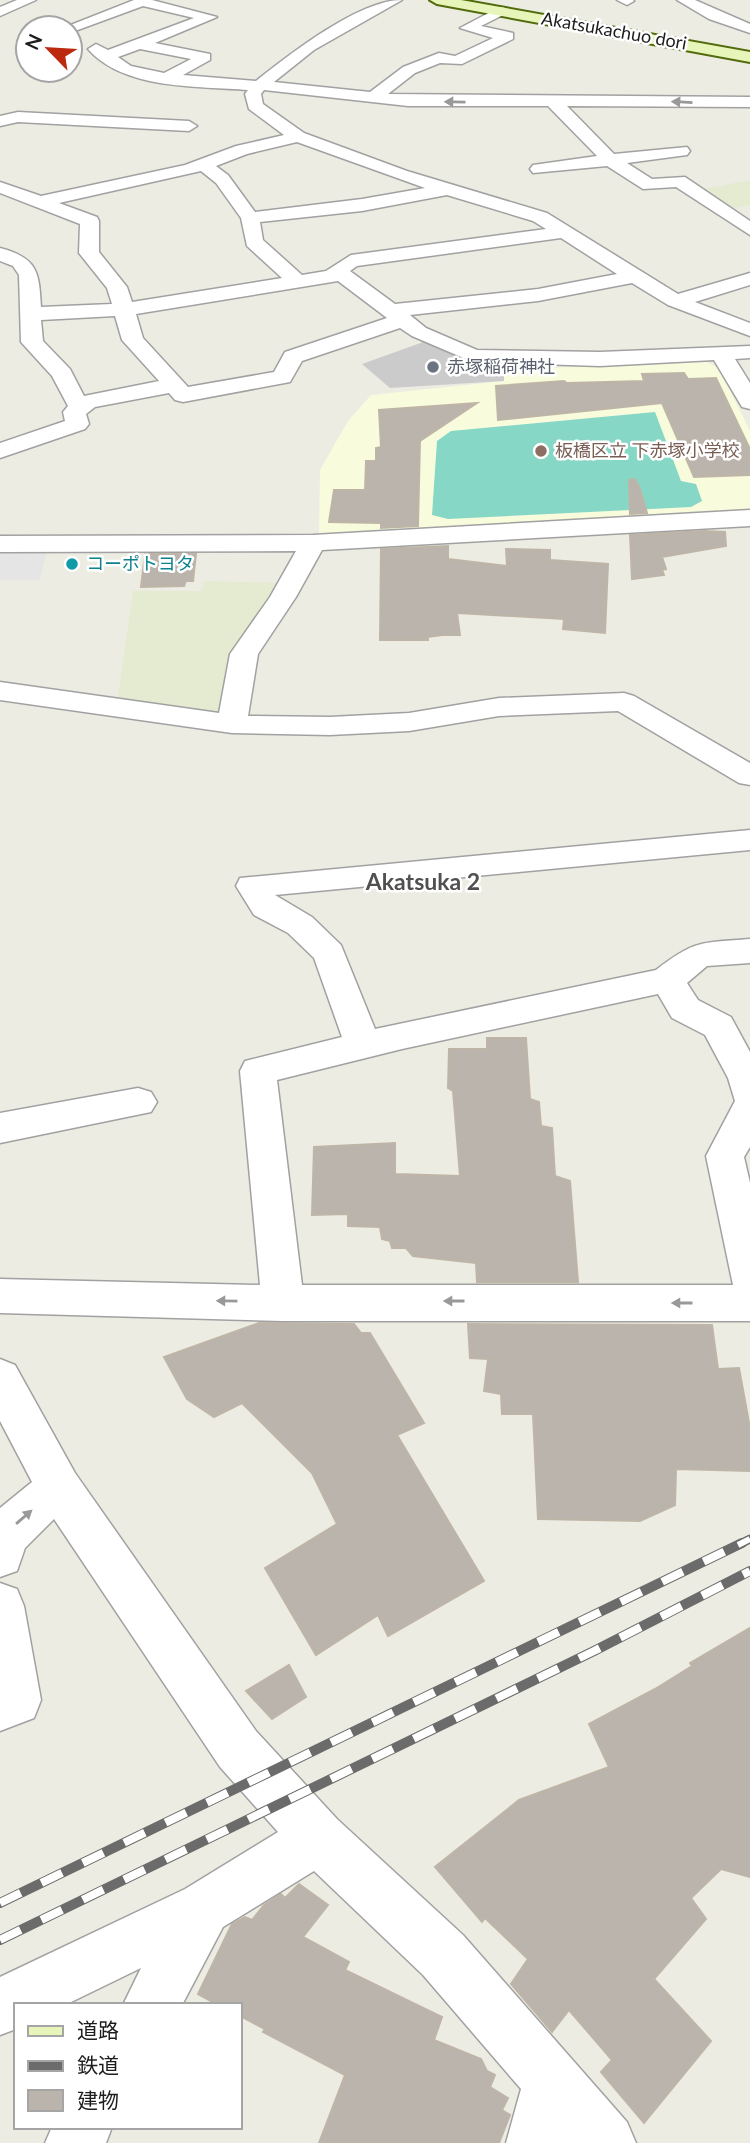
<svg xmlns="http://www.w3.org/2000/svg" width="750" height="2143" font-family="Lato,'Noto Sans JP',sans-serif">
<rect width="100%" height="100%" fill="#edece3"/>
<!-- education -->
<path fill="#f8fcdd" d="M704,361L719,368L750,431V511L319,536L320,470L348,421L371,395L504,381V370Z"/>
<!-- religious -->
<path fill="#cbcbcb" d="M426,341L490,361L504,370V381L390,388L362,364Z"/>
<!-- farmland -->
<g fill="#e5ebd0">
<path d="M750,180V205L730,209L699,190Z"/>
<path d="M205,581L285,583L227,711L213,716L117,703L133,591H201Z"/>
</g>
<!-- pitch -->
<path fill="#86d7c5" d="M655,412L681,481L696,484L702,501L691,507L448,519L432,515L437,441L451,431Z"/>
<!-- parking -->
<path fill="#e5e5e5" d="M47,550L40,580H0V551Z"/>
<!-- building -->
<g fill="#bab4ad" stroke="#beb5a7" stroke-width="2">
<path d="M684,373L688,379L716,378L750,449V475L694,477L662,403L498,420L496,386L564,381L567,383L644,381L642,374Z"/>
<path d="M477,403L420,441L418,526L381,528V523L329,522L334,490H365L366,461H376V448L381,447L379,410Z"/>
<path d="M635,479L640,489L647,513L630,514L629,480Z"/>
<path d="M704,531L725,532L726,546L662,557L666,569L662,570L664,575L632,579L630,535Z"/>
<path d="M448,546V559L507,566L506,549L550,550V560L608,564L605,633L563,629L564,619L457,613L460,635H442L428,637V640H380L381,549Z"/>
<path d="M145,554H196L193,581H186L184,586L141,587Z"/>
<path d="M487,1038H526L530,1099L539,1102L541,1126L552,1128L555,1176L570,1181L578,1282H477L476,1263L413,1256L406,1248H392L390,1241L382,1239L380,1227L348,1226V1214L312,1215L314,1147L395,1143V1174L460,1176L453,1091L448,1088L449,1049H487Z"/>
<path d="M259,1323L354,1324L361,1333H370L424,1423L397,1435L484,1581L388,1636L378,1615L316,1655L265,1568L337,1524L312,1473L242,1403L214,1417L187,1399L164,1357Z"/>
<path d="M468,1324L712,1325L718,1369L739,1368L750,1428V1471L676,1469L675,1505L640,1521L538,1519L533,1414H502L501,1394L484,1391L488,1359L470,1358Z"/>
<path d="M750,1628V1877L721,1869L691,1898L706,1919L654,1979L711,2041L644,2123L601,2072L612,2060L569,2010L552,2032L511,1984L528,1959L485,1918L482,1922L435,1867L519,1800L609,1767L589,1724L655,1689L692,1666L690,1663Z"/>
<path d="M289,1665L306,1697L272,1719L246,1691Z"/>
<path d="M299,1884L328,1905L303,1937L349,1962L345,1970L442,2017L434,2040L481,2059L487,2071L495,2075L490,2087L508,2098L502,2110L510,2115L499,2143H319L345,2075L263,2032L265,2029L240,2016V2005H218L198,1994L232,1924L245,1917L252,1920L264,1905L281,1894L285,1898Z"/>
</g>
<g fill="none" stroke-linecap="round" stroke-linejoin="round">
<defs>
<g id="street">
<path d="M17,0H36L0,16V7Z"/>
<path d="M134,0H152L217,17L155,43L210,54V60L183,75L256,81C290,54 359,0 402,0L314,50L274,82L370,92L403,67L439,53L455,56L493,38L460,28L500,7L505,8V14L481,26L513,33V39L462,64L440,63L415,73L388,94L750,97V107L567,106L614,154L687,147L690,151L687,155L627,163L652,179L685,177L750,221V235L676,187L643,189L607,166L533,173L530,169L533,165L597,156L548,106H408L264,90L261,94L263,104L304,133L407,171L547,213L678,294L750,273V285L695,302L750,323V336L668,305L632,283L538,301L410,315L426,328L477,350L600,352L750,346V358L735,359L750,383V409L742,407L714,360L600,366L473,362L412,336L400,328L302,361L290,382L183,402L175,400L169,393L95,407L86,414L89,424L85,429L0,458V443L65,421L63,412L68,406L52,376L21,342L19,275L13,266L0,261V248C38,258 39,272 41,307L112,304L107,288L79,253L80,224L0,193V182L41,196L185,165L236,146L284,135L249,109L245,94L248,90C198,86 124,90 88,49L96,44L108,50L194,18L143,6L75,31L70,32V28H63ZM140,49L191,59L164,73L131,66L118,57ZM297,142L425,188L362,199L255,212L228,175L216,166L247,154ZM201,171L216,183L241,218L247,246L282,278L132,302L127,287L99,252V221L97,217L59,203ZM447,195L533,221L546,229L351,255L326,271L302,275L263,240L260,222L362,211ZM561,238L617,274L538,289L395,304L350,271L357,266ZM338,281L387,318L285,352L274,372L188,387L143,338L136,314ZM115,316L122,340L159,381L84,396L70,369L43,341L41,320Z"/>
<path d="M617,0H633L634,1L627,5Z"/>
<path d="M677,0H695L750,24V33L709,19Z"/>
<path d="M18,112L189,121L197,126L189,131L18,122L0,126V116Z"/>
<path d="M750,510V526L322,550L296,597L258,654L248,716L330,717L409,713L499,698L624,693L634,696L750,763V785L739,783L618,711L499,716L409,731L330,735L232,733L0,700V682L219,713L230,654L270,597L296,551L0,552V536L313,535Z"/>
<path d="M750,830V850L275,895L312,917L341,945L375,1029L656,970C696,939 702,943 750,939V963L707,966L687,983L698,1000L731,1017L750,1052V1147L744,1157L750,1183V1321H283L0,1313V1279L260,1285L240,1071L245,1061L342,1037L314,958L288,933L254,915L236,886L240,878ZM658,994L672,1018L705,1035L728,1078L735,1101L706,1156L733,1285H302L277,1080L402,1049Z"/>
<path d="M138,1088L151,1092L157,1102L151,1112L0,1143V1113Z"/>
<path d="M0,1359L15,1365L75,1473L256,1731L337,1819L463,1935L627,2122L636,2143H506L521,2089L423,1975L314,1871L223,1927L182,2005H123L141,1968L65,2005H16V2029L0,2035V1977L185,1889L278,1832L220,1767L54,1519L25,1548L17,1571L0,1577V1508L32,1482L0,1421Z"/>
<path d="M0,1583L17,1589L24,1606L41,1700L34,1718L0,1731Z"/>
<path d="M52,2127H112L106,2143H45Z"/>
</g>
<path id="secondary" d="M430,0H461L750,52V62L437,4Z"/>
</defs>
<!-- street casing -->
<use href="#street" stroke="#a1a1a1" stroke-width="3"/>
<!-- secondary casing -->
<use href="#secondary" stroke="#526b0c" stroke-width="4"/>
<!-- street -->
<use href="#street" fill="#fff" fill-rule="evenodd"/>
<!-- secondary -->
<use href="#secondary" fill="#e8f5ba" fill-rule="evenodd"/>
<defs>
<path id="rail-far1" d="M738,1545L750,1539"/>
<g id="rail">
<path d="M0,1903L742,1543"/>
<path d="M0,1940L594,1651L750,1571"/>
</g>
</defs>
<!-- rail-far1 casing -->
<use href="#rail-far1" stroke="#6b6b6b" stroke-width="9"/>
<!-- rail casing -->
<use href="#rail" stroke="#6b6b6b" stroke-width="10"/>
<!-- rail-far1 -->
<use href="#rail-far1" stroke="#fff" stroke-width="6" stroke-dasharray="18" stroke-linecap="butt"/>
<!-- rail -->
<use href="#rail" stroke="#fff" stroke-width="8" stroke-dasharray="23" stroke-linecap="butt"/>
</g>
<!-- one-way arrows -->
<defs><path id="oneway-solid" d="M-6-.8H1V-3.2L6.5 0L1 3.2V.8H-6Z" transform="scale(1.75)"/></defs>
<g fill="#999">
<use href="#oneway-solid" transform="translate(455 102) rotate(-179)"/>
<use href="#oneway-solid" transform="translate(682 102) rotate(-177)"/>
<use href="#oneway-solid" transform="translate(227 1301) rotate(-179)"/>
<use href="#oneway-solid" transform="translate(454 1301) rotate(-180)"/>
<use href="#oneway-solid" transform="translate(682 1303) rotate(-180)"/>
<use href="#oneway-solid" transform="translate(24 1517) rotate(-41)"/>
</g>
<!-- markers -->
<circle fill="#6b7280" stroke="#fff" stroke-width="2.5" cx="433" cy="367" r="7"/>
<circle fill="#8d6e63" stroke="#fff" stroke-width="2.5" cx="541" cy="451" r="7"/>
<circle fill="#0f9aa8" stroke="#fff" stroke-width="2.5" cx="72" cy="564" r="7"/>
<g text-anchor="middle" stroke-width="5" stroke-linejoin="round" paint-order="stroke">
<!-- far-street labels -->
<g font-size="18" fill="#1d1d1d" stroke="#fff">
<text transform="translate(614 31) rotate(10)" y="6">Akatsukachuo dori</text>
</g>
<!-- far-worship labels -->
<g font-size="18" fill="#5b616d" stroke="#fff" text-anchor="start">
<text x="447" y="373">赤塚稲荷神社</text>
</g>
<!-- far-education labels -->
<g font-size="18" fill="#785e54" stroke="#fff" text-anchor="start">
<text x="555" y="457">板橋区立 下赤塚小学校</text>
</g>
<!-- far-culture labels -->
<g font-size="18" fill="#0d838f" stroke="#fff" text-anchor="start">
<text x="86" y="570">コーポトヨタ</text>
</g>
<!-- neighbourhood labels -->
<g font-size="23" font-weight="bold" fill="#505050" stroke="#fff">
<text x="423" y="890">Akatsuka 2</text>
</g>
</g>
<!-- legend -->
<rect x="14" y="2003" width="228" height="126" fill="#ffffff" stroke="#a5a5a5" stroke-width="2"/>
<rect x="28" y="2026" width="35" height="10" fill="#e8f5ba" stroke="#a5a5a5" stroke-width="2"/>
<text x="77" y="2038" font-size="21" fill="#1d1d1d">道路</text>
<rect x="28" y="2061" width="35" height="10" fill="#6b6b6b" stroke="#a5a5a5" stroke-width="2"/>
<text x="77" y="2073" font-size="21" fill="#1d1d1d">鉄道</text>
<rect x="28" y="2090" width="35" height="21" fill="#bab4ad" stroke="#a5a5a5" stroke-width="2"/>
<text x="77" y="2108" font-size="21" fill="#1d1d1d">建物</text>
<!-- north arrow -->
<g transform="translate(49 49) rotate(295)"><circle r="33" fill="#ffffff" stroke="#a5a5a5" stroke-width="2"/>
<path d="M0-5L12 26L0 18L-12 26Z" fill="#bc290e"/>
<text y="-10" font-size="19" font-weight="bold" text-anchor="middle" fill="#1d1d1d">N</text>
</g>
</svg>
